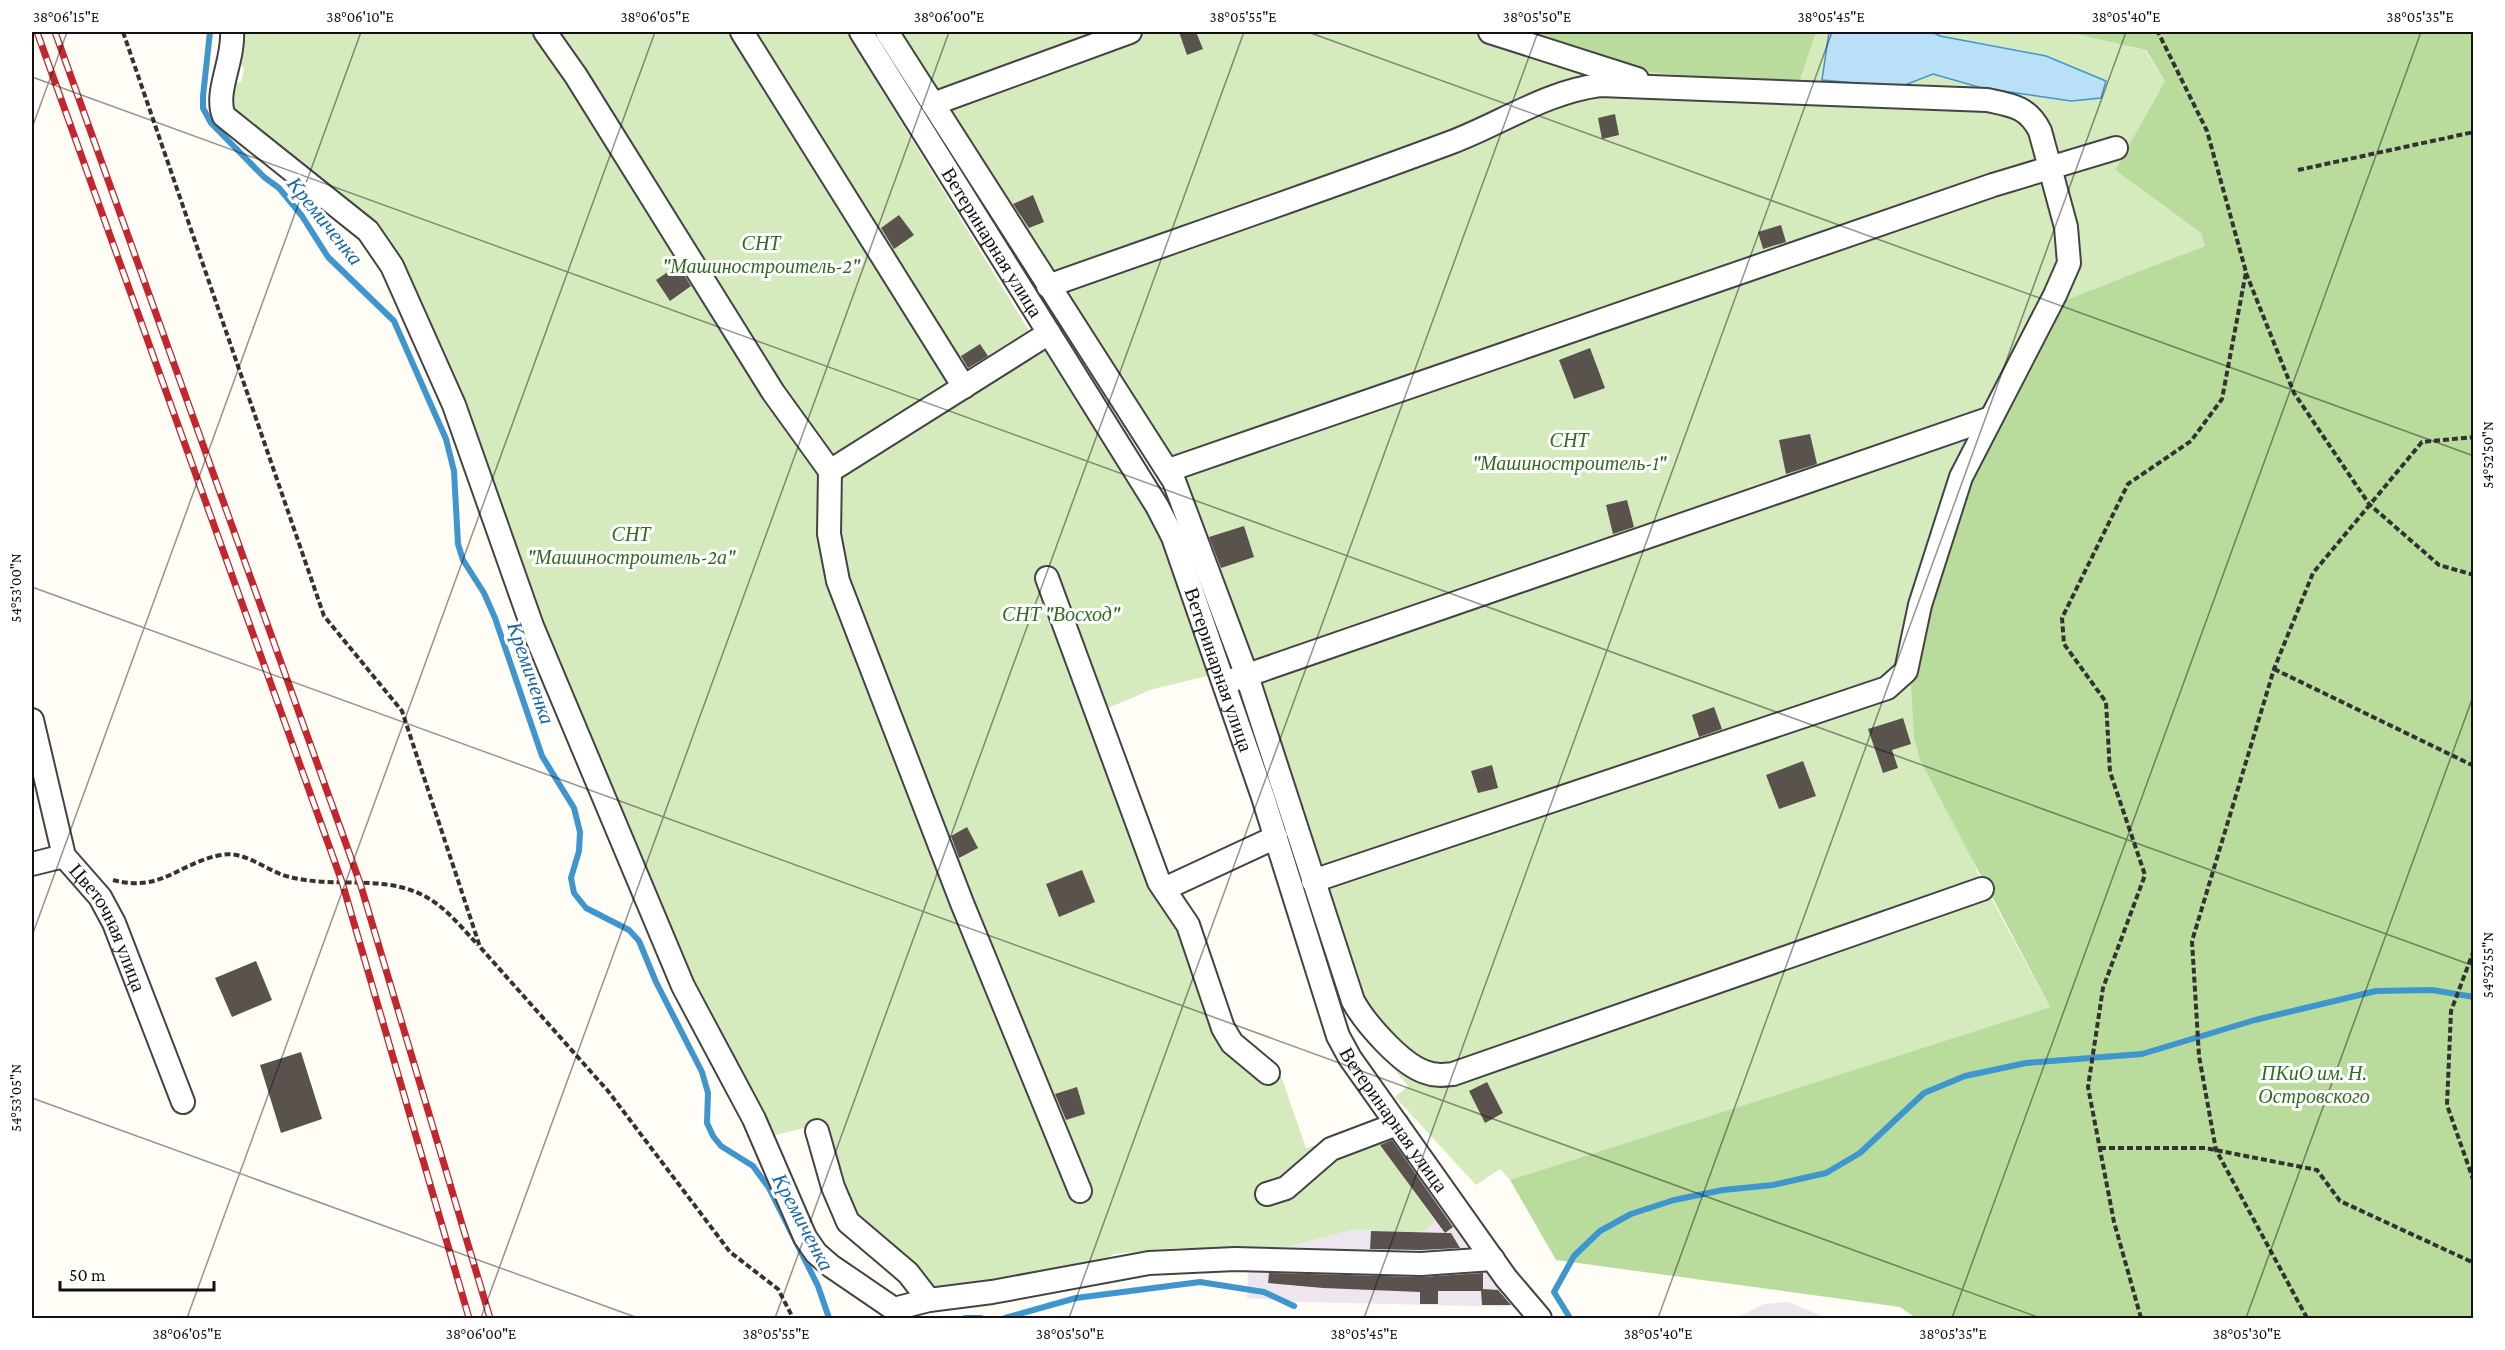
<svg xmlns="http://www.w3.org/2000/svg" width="2505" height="1350" font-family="'Crimson Pro',serif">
<rect width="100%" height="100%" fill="#fffdf5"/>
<!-- industrial -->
<g fill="#eee6ef">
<path d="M1397,1128L1521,1307L1303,1302L1247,1298L1249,1249L1271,1251L1352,1230L1372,1231L1435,1220L1377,1140Z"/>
<path d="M1788,1302L1827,1318H1736L1764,1304Z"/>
</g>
<!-- green -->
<g fill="#d5ebbd">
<path d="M236,32H846L1031,334L1048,354L1160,535L1211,675L1150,690L1106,709L1166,877L1182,888L1226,1019L1246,1046L1256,1045L1280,1073L1306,1148L1362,1132L1377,1140L1435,1221L1425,1230L1415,1232L1352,1230L1271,1251L1178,1248L1113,1254L1103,1261L935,1292L920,1270L891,1245L857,1225L833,1160L829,1126H813L771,1136L702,1006L579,711L408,277L376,222L233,118L231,84L241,82L244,69L238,60Z"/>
<path d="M878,32H1518L1798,86L1816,32H2066L2145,50L2165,81L2115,170L2201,233L2206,246L2055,304L1976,870L2050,1007L1510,1180L1500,1169L1476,1185L1395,1097L1408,1086L1347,1013L1237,674L1168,483Z"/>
</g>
<!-- forest -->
<g fill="#b9dc9c">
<path d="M1518,32H1816L1798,86L1651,72Z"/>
<path d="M2066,32H2473V1318H1916L1900,1307L1556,1260L1510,1180L2050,1007L1920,760L1914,737L1911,683L1926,610L1971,476L2055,304L2205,246L2201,233L2115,170L2165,81L2146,50Z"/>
</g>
<!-- water -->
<path fill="#b9e0f7" stroke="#3f96cf" stroke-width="1.5" d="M1829,32H1932L1940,36L2046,56L2106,81L2101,98L2071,101L1982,88L1933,74L1900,87L1822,80Z"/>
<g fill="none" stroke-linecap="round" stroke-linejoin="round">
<!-- stream -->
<g stroke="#3f96cf" stroke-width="6">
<path d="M210,32L203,96V108L211,123L264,177L279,188L302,216L328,257L394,321L446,439L454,471L458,544L463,560L484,593L495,618L542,756L574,808L580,832L579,851L571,878L574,893L586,908L629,930L639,941L656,982L702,1072L708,1093L707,1123L713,1136L721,1146L753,1166L769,1188L818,1286L829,1318"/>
<path d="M965,1318H981"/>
<path d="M1005,1318L1076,1298L1200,1282L1264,1292L1294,1306"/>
<path d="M1570,1318L1554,1292L1574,1256L1600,1231L1631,1214L1674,1200L1723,1190L1773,1185L1826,1173L1860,1153L1924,1093L1965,1076L2026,1063L2142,1054L2255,1020L2376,991L2432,990L2474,997"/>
</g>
</g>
<!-- building -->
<g fill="#5a524d">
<path d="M1179,32H1196L1203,49L1187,55Z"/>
<path d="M1615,114L1619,135L1602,139L1598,118Z"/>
<path d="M1033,195L1044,222L1029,228L1013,204Z"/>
<path d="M899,215L914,235L894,249L881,228Z"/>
<path d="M1781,225L1786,242L1763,249L1758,232Z"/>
<path d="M678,265L691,286L670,301L656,280Z"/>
<path d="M980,344L988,356L968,368L961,356Z"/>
<path d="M1590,348L1605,388L1574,399L1559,360Z"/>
<path d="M1810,434L1817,464L1786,474L1779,440Z"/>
<path d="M1627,500L1634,527L1613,534L1606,505Z"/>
<path d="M1244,526L1254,557L1221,568L1209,537Z"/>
<path d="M1714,707L1722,729L1699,737L1692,715Z"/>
<path d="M1903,718L1911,744L1892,750L1898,768L1883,773L1868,729Z"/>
<path d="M1803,761L1816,796L1779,809L1766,775Z"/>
<path d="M1492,765L1498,788L1478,793L1471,771Z"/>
<path d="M967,827L978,848L959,858L951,836Z"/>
<path d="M1082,870L1095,902L1059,917L1046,884Z"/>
<path d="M256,961L272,1000L232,1017L215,978Z"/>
<path d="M301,1052L322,1119L281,1133L260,1065Z"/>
<path d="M1487,1082L1503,1113L1485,1123L1469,1091Z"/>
<path d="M1077,1087L1085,1114L1066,1120L1055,1094Z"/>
<path d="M1392,1140L1453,1227L1445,1233H1451L1460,1248L1421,1250L1370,1249L1371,1231L1445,1233L1380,1145Z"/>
<path d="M1269,1273L1421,1277L1483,1273V1289L1498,1290L1511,1305H1482L1481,1291H1438V1304H1420V1292L1323,1288L1268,1283Z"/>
</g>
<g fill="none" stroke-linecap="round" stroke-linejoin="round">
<defs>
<g id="minor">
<path d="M232,32C234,61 214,93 224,116L368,231L392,266L454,405L532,626L683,986L754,1119L805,1237L816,1253L831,1266L894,1309L929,1300L992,1292L1149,1263L1235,1259L1421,1264L1493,1259"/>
<path d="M545,32L576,76L773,392L830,471L1049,333"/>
<path d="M742,32L964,387"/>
<path id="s1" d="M861,32L1157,506L1173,537L1263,797L1338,1036L1350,1058L1506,1278L1540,1318"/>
<path d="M887,32L1174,481L1247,676L1353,1001C1365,1023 1401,1064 1425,1072C1435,1076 1443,1075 1453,1074L1982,889"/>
<path d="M1490,32L1637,79"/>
<path d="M933,104L1130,32"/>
<path d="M1048,286C1183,238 1318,192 1452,142C1502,123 1546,92 1600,85L1987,100C2012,105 2028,107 2040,131L2066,227L2069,263L2055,295L1961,477L1920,605L1906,671L1887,688L1313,881"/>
<path d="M1169,470L1993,185L2116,148"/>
<path d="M830,471L829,534L838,581L962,903L1080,1191"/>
<path d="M1047,578L1159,882L1188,925L1223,1028L1232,1043L1268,1073"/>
<path d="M1233,680L1991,418"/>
<path id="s2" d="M32,720L64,856L100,897L114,923L183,1102"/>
<path d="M32,864L64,856"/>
<path d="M1164,889L1276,837"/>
<path d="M817,1131L833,1187L848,1222L908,1273L929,1300"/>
<path d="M1267,1194L1286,1188L1331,1149L1397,1124"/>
</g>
</defs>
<!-- minor casing -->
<use href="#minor" stroke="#444" stroke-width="26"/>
<!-- path -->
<g stroke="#333" stroke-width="4" stroke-dasharray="6 3" stroke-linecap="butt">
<path d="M123,32L324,616L402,711L480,947L608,1091L730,1252L778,1289L793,1318"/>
<path d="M2298,170L2474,132"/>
<path d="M2246,273L2294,393L2369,504L2439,565L2474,575"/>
<path d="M2274,669L2474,766"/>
<path d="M113,880C162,893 178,863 221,855C246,850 267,872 290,877C335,889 386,873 428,898C447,909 463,929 478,945"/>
<path d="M2474,950L2451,1011L2447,1105L2474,1182"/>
<path d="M2100,1148H2205L2317,1170L2340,1201L2474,1263"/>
<path d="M2141,1318L2114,1222L2088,1087L2103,988L2145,875L2110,772L2106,702L2064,644L2062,618L2128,484L2191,441L2222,399L2246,272L2207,131L2158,32"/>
<path d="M2307,1318L2216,1150L2199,1056L2192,941L2274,669L2313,573L2422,442L2474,437"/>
</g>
<!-- minor -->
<use href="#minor" stroke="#fff" stroke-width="22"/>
<defs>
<g id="rail">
<path d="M37,32L342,882L469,1318"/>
<path d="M55,32L360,883L490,1318"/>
</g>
</defs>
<!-- rail casing -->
<use href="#rail" stroke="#c4262e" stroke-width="7"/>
<!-- rail -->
<use href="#rail" stroke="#fff" stroke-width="4.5" stroke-dasharray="14" stroke-linecap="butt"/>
</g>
<!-- ticks -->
<path fill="none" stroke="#111" stroke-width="1.5" stroke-opacity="0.45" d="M1308,32L2474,456M32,77L2474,966M32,128L67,32M32,587L2040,1318M32,936L361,32M32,1098L638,1318M187,1318L655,32M481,1318L949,32M775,1318L1244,32M1069,1318L1538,32M1364,1318L1832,32M1658,1318L2126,32M1952,1318L2421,32M2246,1318L2474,694"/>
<g text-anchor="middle" stroke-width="6" stroke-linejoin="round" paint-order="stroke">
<!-- street labels -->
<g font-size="20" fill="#111" stroke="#fff">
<text dy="7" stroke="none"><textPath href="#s1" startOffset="248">Ветеринарная улица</textPath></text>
<text dy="7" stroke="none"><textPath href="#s1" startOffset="734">Ветеринарная улица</textPath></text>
<text dy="7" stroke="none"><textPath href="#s2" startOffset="225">Цветочная улица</textPath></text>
<text dy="7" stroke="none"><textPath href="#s1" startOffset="1220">Ветеринарная улица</textPath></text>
</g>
<!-- park labels -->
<g font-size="20" font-style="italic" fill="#2f6b1f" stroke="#fff">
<text x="761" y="250">СНТ<tspan x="761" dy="23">"Машиностроитель-2"</tspan></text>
<text x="1569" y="447">СНТ<tspan x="1569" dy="23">"Машиностроитель-1"</tspan></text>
<text x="631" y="541">СНТ<tspan x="631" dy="23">"Машиностроитель-2а"</tspan></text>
<text x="1061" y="621">СНТ "Восход"</text>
<text x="2314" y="1080">ПКиО им. Н.<tspan x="2314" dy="23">Островского</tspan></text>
</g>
<!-- water labels -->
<g font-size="21" font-style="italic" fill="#1768a6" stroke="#fff">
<text transform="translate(325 221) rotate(51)" y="7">Кремиченка</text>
<text transform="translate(531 673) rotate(71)" y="7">Кремиченка</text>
<text transform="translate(803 1222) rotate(62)" y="7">Кремиченка</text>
</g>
</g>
<!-- border -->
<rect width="2505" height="1350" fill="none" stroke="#ffffff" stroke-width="66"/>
<!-- scale -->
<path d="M60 1281v9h154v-9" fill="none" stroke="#111111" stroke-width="3"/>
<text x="69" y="1281" font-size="18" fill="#111111" stroke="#ffffff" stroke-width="4.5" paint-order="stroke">50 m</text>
<rect x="33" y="33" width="2439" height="1284" fill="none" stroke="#111" stroke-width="2"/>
<g font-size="15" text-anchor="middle" fill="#111">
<text x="66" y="22">38°06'15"E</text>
<text x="360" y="22">38°06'10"E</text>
<text x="655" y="22">38°06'05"E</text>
<text x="949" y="22">38°06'00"E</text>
<text x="1243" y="22">38°05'55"E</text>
<text x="1537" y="22">38°05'50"E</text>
<text x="1831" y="22">38°05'45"E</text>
<text x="2126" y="22">38°05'40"E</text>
<text x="2420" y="22">38°05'35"E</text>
<text transform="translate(2488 455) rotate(-90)" y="5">54°52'50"N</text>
<text transform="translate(16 588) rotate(-90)" y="5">54°53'00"N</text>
<text transform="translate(2488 965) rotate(-90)" y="5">54°52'55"N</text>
<text transform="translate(16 1098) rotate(-90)" y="5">54°53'05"N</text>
<text x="187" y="1339">38°06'05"E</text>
<text x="481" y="1339">38°06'00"E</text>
<text x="776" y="1339">38°05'55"E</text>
<text x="1070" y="1339">38°05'50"E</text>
<text x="1364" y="1339">38°05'45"E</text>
<text x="1658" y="1339">38°05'40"E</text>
<text x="1953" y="1339">38°05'35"E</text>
<text x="2247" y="1339">38°05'30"E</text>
</g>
</svg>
